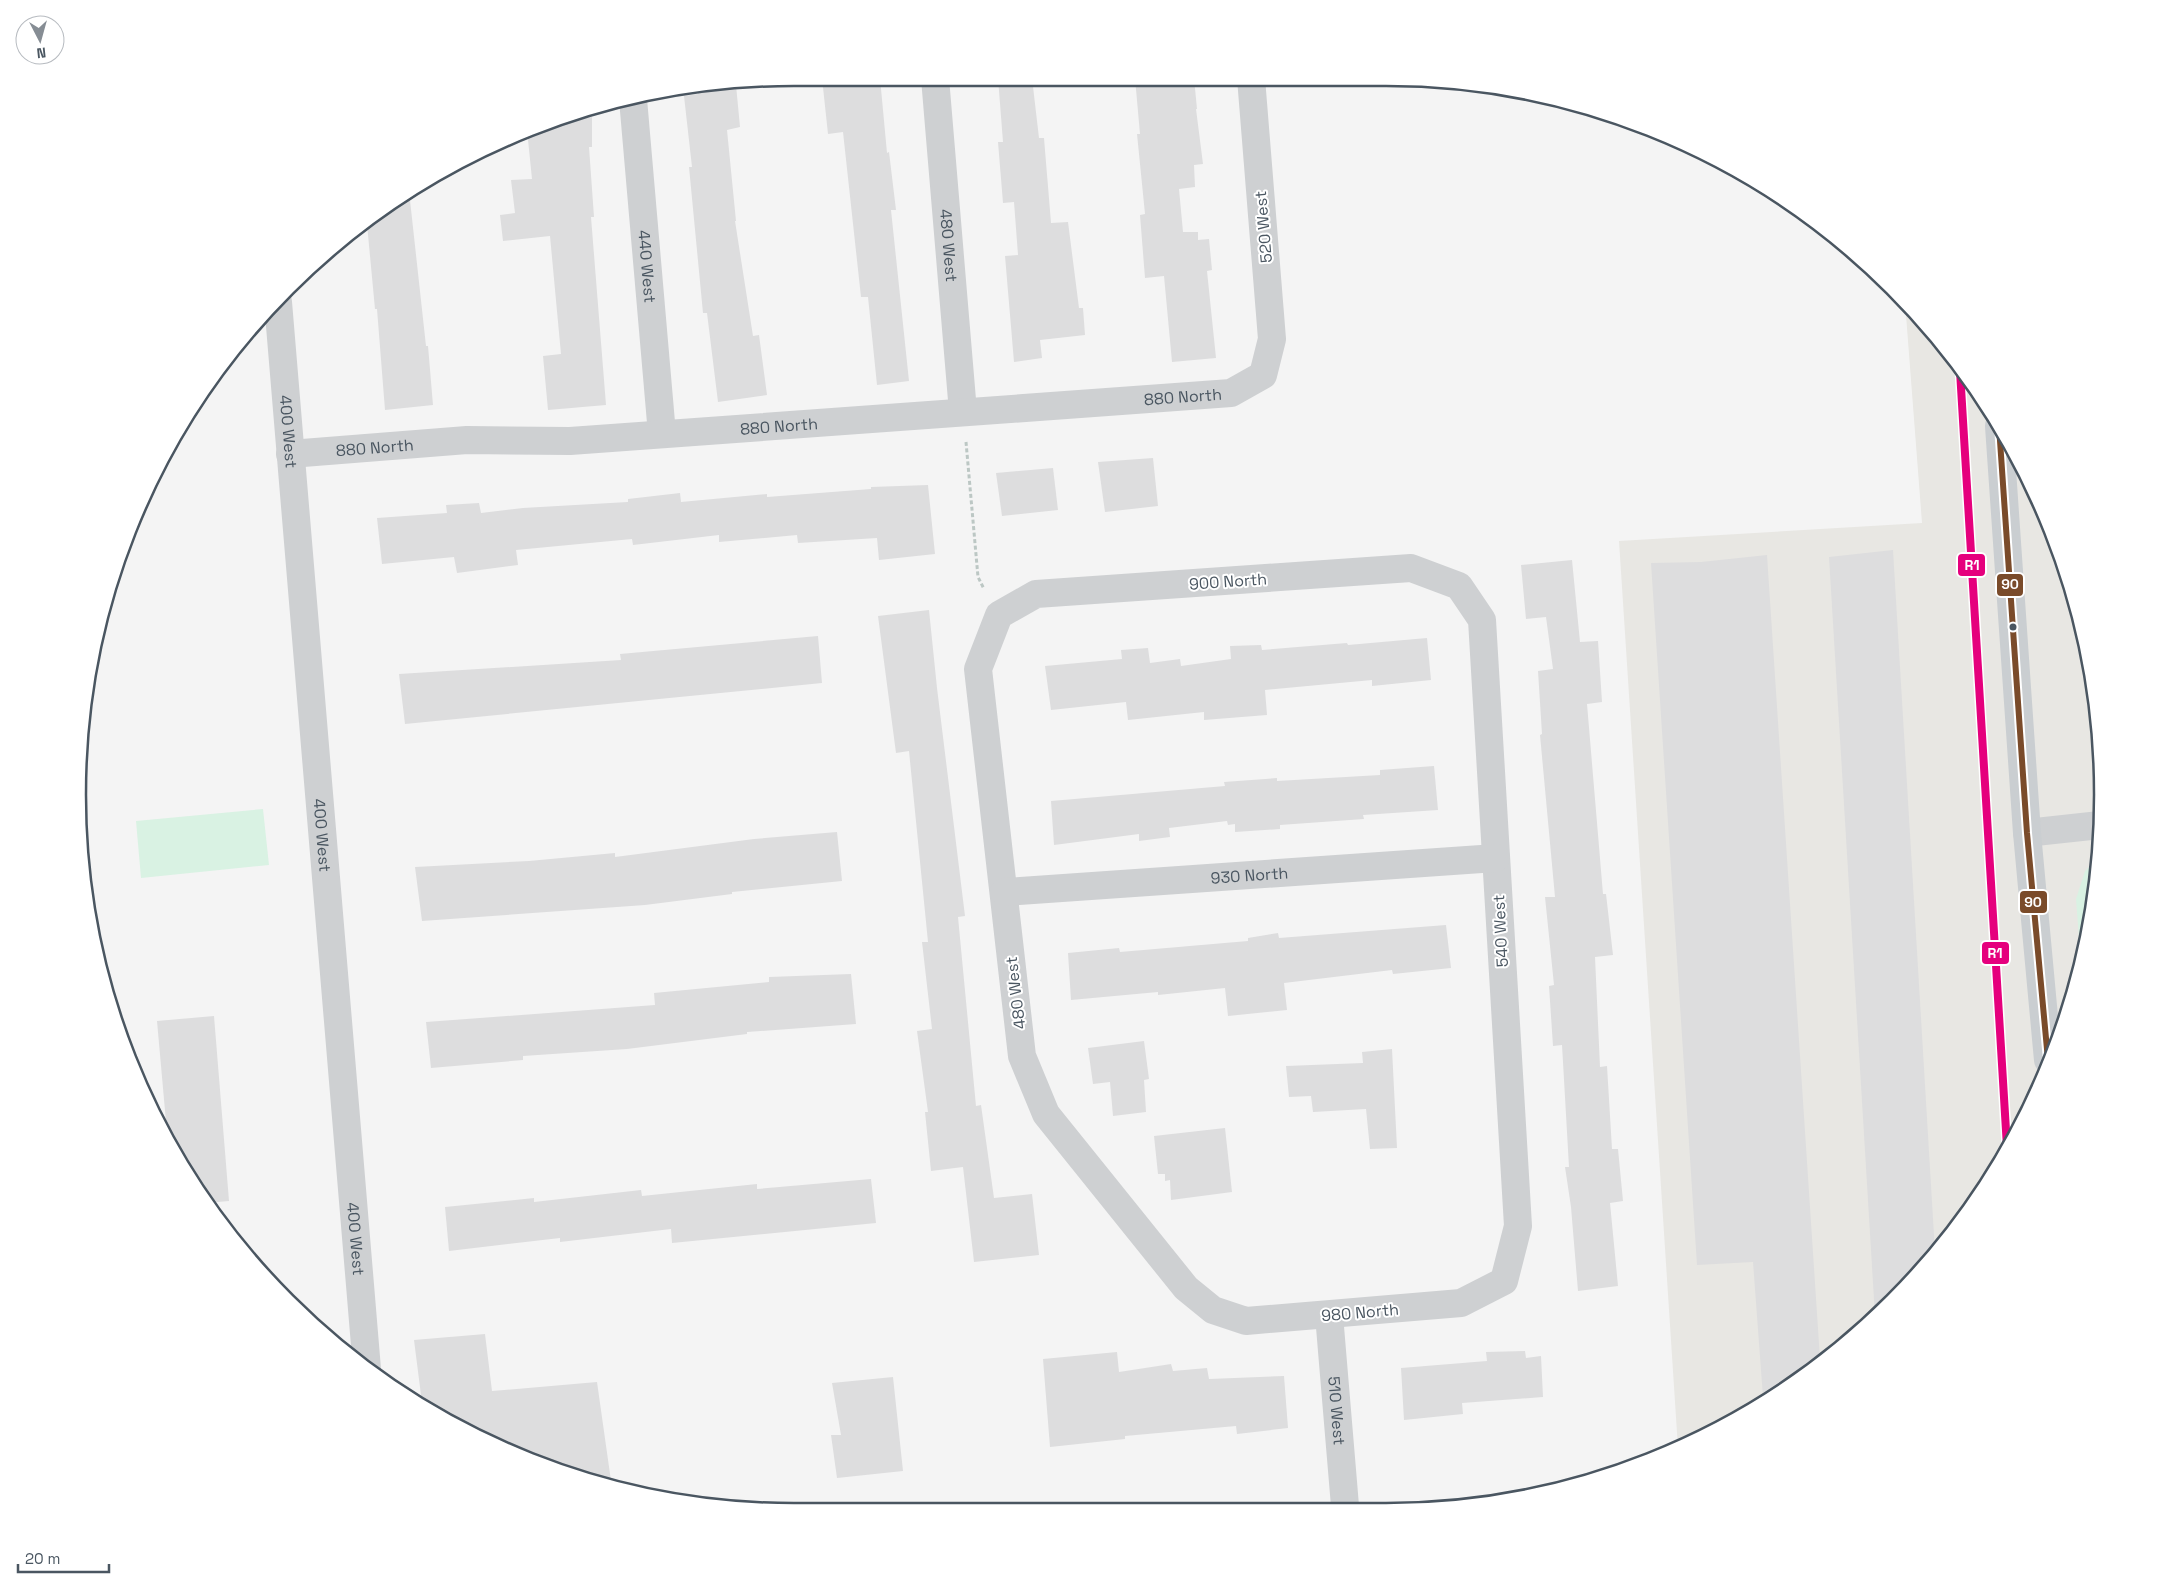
<svg xmlns="http://www.w3.org/2000/svg" width="2180" height="1589" font-family="'Space Grotesk',sans-serif">
<rect width="100%" height="100%" fill="#f4f4f4"/>
<!-- commercial -->
<path fill="#e8e7e3" d="M1905,302L1925,322L2007,436L2065,564L2096,701L2101,842L2078,980L2028,1112L1954,1231L1858,1334L1702,1438L1678,1448L1619,541L1922,523Z"/>
<!-- green -->
<g fill="#d9f2e3">
<path d="M263,809L269,865L141,878L136,821Z"/>
<path d="M2098,858L2081,964L2076,899L2085,871Z"/>
</g>
<!-- building -->
<g fill="#ddddde">
<path d="M822,78H880L887,153L889,152L896,210H891L909,381L877,385L868,297H861L843,132L828,134Z"/>
<path d="M998,78H1032L1039,138H1044L1051,223L1068,222L1079,308H1083L1085,335L1040,340L1042,358L1014,362L1005,256L1018,255L1014,202L1003,203L998,142H1003Z"/>
<path d="M1135,78H1194L1197,109H1196L1203,164L1194,165L1195,187L1179,189L1183,232H1198V240L1209,239L1212,270L1207,271L1216,358L1172,362L1164,276L1145,278L1140,215L1145,214L1137,134H1140Z"/>
<path d="M736,85L740,127L727,130L736,221H735L753,336L759,335L767,395L718,402L707,313H703L689,167H692L684,96L698,94V90Z"/>
<path d="M578,112L579,119L592,117V147H589L594,217H591L606,405L548,410L543,356L561,354L550,236L503,241L500,215L515,213L511,180L532,179L527,130Z"/>
<path d="M409,191L426,346H428L433,405L385,410L377,309H375L367,224L396,198Z"/>
<path d="M1153,458L1158,506L1105,512L1098,462Z"/>
<path d="M1053,468L1058,510L1002,516L996,473Z"/>
<path d="M928,485L935,554L879,560L877,538L798,543L797,535L719,542V535L633,545L632,539L516,550L518,565L457,573L454,557L382,564L377,518L447,513L446,505L479,503L481,513L523,508L628,502V499L680,493L681,502L767,494V497L871,489V487Z"/>
<path d="M1893,550L1935,1252L1875,1316L1829,557Z"/>
<path d="M1767,555L1820,1359L1763,1397L1753,1262L1697,1265L1651,563L1701,562Z"/>
<path d="M1572,560L1580,642L1598,641L1602,702L1587,704L1603,894H1606L1613,955L1595,957L1600,1067L1607,1066L1612,1149H1618L1623,1201L1610,1203L1618,1286L1578,1291L1571,1207L1565,1167H1569L1562,1045L1553,1046L1549,986L1554,985L1545,897H1555L1540,735L1542,734L1538,671L1553,669L1546,617L1526,619L1521,565Z"/>
<path d="M929,610L937,688L965,916L958,917L976,1106L981,1105L994,1198L1032,1194L1039,1255L974,1262L963,1167L931,1171L925,1112H928L917,1031L932,1029L922,942H928L909,751L896,753L878,616Z"/>
<path d="M818,636L822,683L405,724L399,674L621,660L620,654Z"/>
<path d="M1427,638L1431,680L1372,686V680L1265,690L1267,715L1204,720V712L1128,720L1126,702L1051,710L1045,666L1122,659L1121,650L1148,648L1150,663L1180,659L1181,666L1231,659L1230,646L1261,645L1262,650L1347,643L1348,645Z"/>
<path d="M1434,766L1438,810L1363,815L1364,819L1280,825V829L1235,832V824L1228,825L1227,821L1169,828L1170,837L1139,841V834L1054,845L1051,801L1225,786L1224,782L1277,778V781L1380,775V770Z"/>
<path d="M837,832L842,881L732,892V894L645,905L422,921L415,867L529,861L615,853V857L754,839Z"/>
<path d="M1446,925L1451,968L1393,974L1392,970L1284,983L1287,1010L1228,1016L1225,988L1158,995V992L1071,1000L1068,953L1119,948L1120,952L1248,941V938L1278,933L1279,938Z"/>
<path d="M851,974L856,1024L747,1032V1034L627,1049L523,1056V1060L431,1068L426,1022L655,1005L654,993L769,982V977Z"/>
<path d="M214,1016L229,1201L206,1203L198,1193L167,1133L157,1021Z"/>
<path d="M1144,1041L1149,1079L1144,1080L1146,1112L1113,1116L1110,1082L1093,1084L1088,1048Z"/>
<path d="M1392,1049L1397,1148L1370,1149L1366,1109L1313,1112L1311,1096L1289,1097L1286,1066L1363,1063L1362,1052Z"/>
<path d="M1225,1128L1232,1192L1171,1200L1170,1180L1165,1181V1174H1158L1154,1136Z"/>
<path d="M871,1179L876,1223L672,1243L671,1229L560,1242V1238L449,1251L445,1207L534,1198V1202L641,1190L642,1196L757,1184V1189Z"/>
<path d="M485,1334L492,1391L597,1382L612,1488L477,1437L422,1403L414,1340Z"/>
<path d="M1525,1351L1526,1358L1541,1356L1543,1397L1462,1403L1463,1414L1404,1420L1401,1368L1487,1361L1486,1352Z"/>
<path d="M1117,1352L1119,1372L1171,1364L1173,1371L1207,1368L1209,1379L1284,1376L1288,1428L1237,1434L1236,1426L1125,1436V1439L1050,1447L1043,1359Z"/>
<path d="M893,1377L903,1471L837,1478L831,1435H841L832,1383Z"/>
</g>
<g fill="none" stroke-linecap="round" stroke-linejoin="round">
<!-- path -->
<path stroke="#bcc7c4" stroke-width="3" stroke-dasharray="4 2.5" stroke-linecap="butt" d="M966,442L978,577L984,589"/>
<!-- minor -->
<g stroke="#ced0d2" stroke-width="28">
<path id="s1" d="M935,78L963,412"/>
<path id="s2" d="M633,99L662,434"/>
<path id="s3" d="M278,302L367,1369"/>
<path id="s4" d="M290,454L467,440L570,441L1231,393L1263,375L1272,339L1251,78"/>
<path d="M1411,568L1459,586L1482,620L1518,1226L1504,1281L1461,1303L1246,1321L1213,1310L1186,1288L1046,1114L1022,1056L978,669L999,615L1036,594Z"/>
<path d="M2027,833L2100,825"/>
<path id="s5" d="M1004,892L1496,858"/>
<path id="s6" d="M1329,1315L1345,1506"/>
</g>
<!-- major -->
<path stroke="#caced1" stroke-width="28" d="M1999,426L2027,833L2048,1060"/>
<defs>
<path id="bus-1" d="M1999,426L2027,833L2048,1060"/>
</defs>
<!-- bus-1 casing -->
<use href="#bus-1" stroke="#fff" stroke-width="10"/>
<!-- bus-1 -->
<use href="#bus-1" stroke="#7a4b2a" stroke-width="6"/>
<defs>
<path id="rail-1" d="M1960,371L2007,1147"/>
</defs>
<!-- rail-1 casing -->
<use href="#rail-1" stroke="#fff" stroke-width="11"/>
<!-- rail-1 -->
<use href="#rail-1" stroke="#e5007d" stroke-width="8"/>
</g>
<!-- markers -->
<circle fill="#4a5661" stroke="#fff" stroke-width="2" cx="2013" cy="627" r="4.5"/>
<g text-anchor="middle" stroke-width="4" stroke-linejoin="round" paint-order="stroke">
<!-- street labels -->
<g font-size="16" fill="#4a5661" stroke="#fff">
<text transform="translate(1263 227) rotate(-95)" y="6">520 West</text>
<text dy="6" stroke="none"><textPath href="#s1" startOffset="168">480 West</textPath></text>
<text dy="6" stroke="none"><textPath href="#s2" startOffset="168">440 West</textPath></text>
<text dy="6" stroke="none"><textPath href="#s4" startOffset="895">880 North</textPath></text>
<text dy="6" stroke="none"><textPath href="#s4" startOffset="490">880 North</textPath></text>
<text dy="6" stroke="none"><textPath href="#s3" startOffset="130">400 West</textPath></text>
<text dy="6" stroke="none"><textPath href="#s4" startOffset="85">880 North</textPath></text>
<text transform="translate(1228 581) rotate(-4)" y="6">900 North</text>
<text dy="6" stroke="none"><textPath href="#s3" startOffset="535">400 West</textPath></text>
<text dy="6" stroke="none"><textPath href="#s5" startOffset="246">930 North</textPath></text>
<text transform="translate(1500 931) rotate(-93)" y="6">540 West</text>
<text transform="translate(1015 993) rotate(-97)" y="6">480 West</text>
<text dy="6" stroke="none"><textPath href="#s3" startOffset="940">400 West</textPath></text>
<text transform="translate(1360 1312) rotate(-5)" y="6">980 North</text>
<text dy="6" stroke="none"><textPath href="#s6" startOffset="96">510 West</textPath></text>
</g>
</g>
<!-- crop -->
<path d="M0 0H2180V1589H0ZM794 86H1386A708 708 0 0 1 2094 794V795A708 708 0 0 1 1386 1503H794A708 708 0 0 1 86 795V794A708 708 0 0 1 794 86Z" fill="#fff" fill-rule="evenodd"/>
<path fill="none" stroke="#4a5661" stroke-width="2.5" d="M794 86H1386A708 708 0 0 1 2094 794V795A708 708 0 0 1 1386 1503H794A708 708 0 0 1 86 795V794A708 708 0 0 1 794 86Z"/>
<g stroke="#fff" stroke-width="2">
<rect x="1957" y="553" width="29" height="24" rx="5" fill="#e5007d"/>
<rect x="1996" y="573" width="28" height="24" rx="5" fill="#7a4b2a"/>
<rect x="2019" y="890" width="29" height="24" rx="5" fill="#7a4b2a"/>
<rect x="1981" y="941" width="29" height="24" rx="5" fill="#e5007d"/>
</g>
<g font-size="14" text-anchor="middle" font-weight="bold" fill="#fff">
<text x="1972" y="570">R1</text>
<text x="2010" y="589">90</text>
<text x="2033" y="907">90</text>
<text x="1995" y="958">R1</text>
</g>
<!-- north arrow -->
<g transform="translate(40 40) rotate(174)"><circle r="24" fill="#ffffff" stroke="#b7bbc0"/>
<path d="M0-4L9 19L0 12L-9 19Z" fill="#868d94"/>
<text y="-8" font-size="14" font-weight="bold" text-anchor="middle" fill="#4a5661">N</text>
</g>
<!-- scale -->
<path d="M18 1564v8h91v-8" fill="none" stroke="#4a5661" stroke-width="2.5"/>
<text x="25" y="1564" font-size="15" fill="#4a5661" stroke="#ffffff" stroke-width="4" paint-order="stroke">20 m</text>
</svg>
